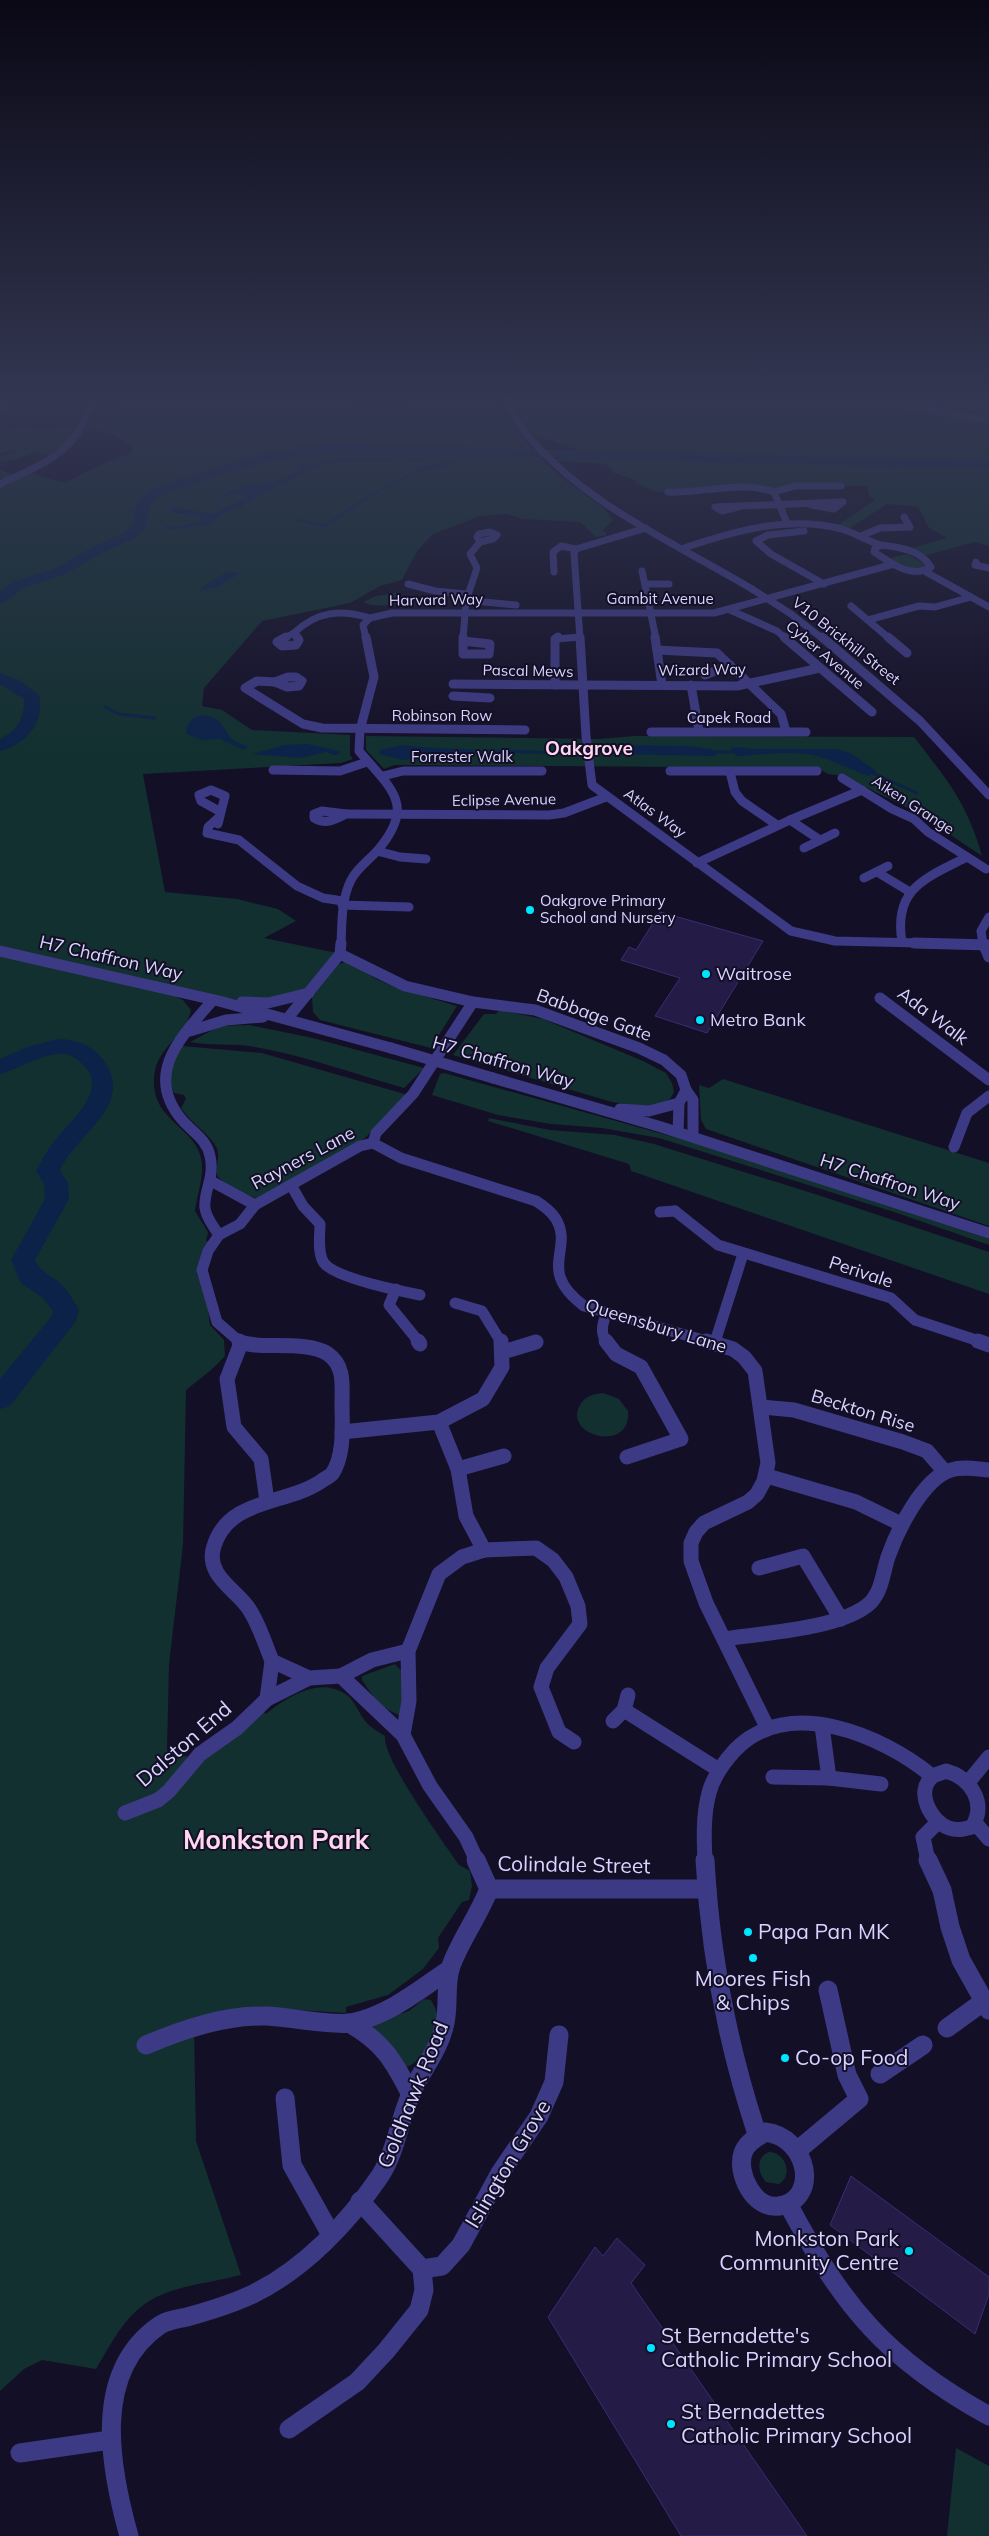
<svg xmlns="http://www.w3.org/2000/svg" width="989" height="2536" font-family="Mulish,sans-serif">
<rect width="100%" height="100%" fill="#130f26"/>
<!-- green -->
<g fill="#12302f">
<path d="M119,403H339L389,412L418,403H486L500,410L515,431L557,474L605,509L613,520L603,530L607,535L596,537L580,522L524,519L506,514L480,516L433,534L417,551L402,580L380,586L350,603L262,621L204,688L202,706L222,710L252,730L350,735V755L353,759L341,763L143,774L165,892L237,899L278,909L296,921L264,938L337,953L309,993L268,1003L210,1001L82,970L175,996L183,1000L191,1010C187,1034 159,1047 155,1071C146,1119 194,1125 201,1158C205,1175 197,1194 195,1211L208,1232L206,1241H210L202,1252L197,1274L206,1294L210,1325L224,1340L225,1356L211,1370L186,1390L183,1545L169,1664L167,1750L188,1757L165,1789L152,1799L124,1810L125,1816L163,1803L199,1762L236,1736L262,1710L266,1714C288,1696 322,1675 348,1696C356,1703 359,1714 366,1722C371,1728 379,1732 385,1736C382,1758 444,1843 459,1865L470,1871L472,1886L469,1900L462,1902L438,1938L439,1948L423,1969L388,1995L346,2007V2013L250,2007L194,2022L196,2141L241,2275C214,2282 174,2286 151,2300C125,2315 111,2344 96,2369L42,2360L24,2369L0,2391V484L7,480L0,478V470L17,476L25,472L65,483L102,464L130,454L133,450C122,434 98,428 80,425L77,435L53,457L34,452L16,460L11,459L5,462L0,460V457L18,450L0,453V433L17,426L47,429L116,420Z"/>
<path d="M506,403H887L989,420V546L975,542L923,556L909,549L947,538L929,528L918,507L887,504L850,528L838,525L875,500L869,495L867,486H787L775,489L674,493L654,491L638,484L631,478L614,473L606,464L550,460L591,454L522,430Z"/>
<path d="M924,403H989V414Z"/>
<path d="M907,554L927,565L926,569L909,568L890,558Z"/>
<path d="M395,593L406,599C395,606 376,608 363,602L376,596Z"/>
<path d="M366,736L599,739L635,736L914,737C947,780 967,802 982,856L916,812L843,776L828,774L818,768L395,765L384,769L366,750Z"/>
<path d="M350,961L376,979L397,988L457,1006L431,1048L320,1020L313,1012L312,997L339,964Z"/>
<path d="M499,1010L543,1019L643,1061L666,1073L672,1083L674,1092L670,1099L657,1105L640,1106L612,1102L453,1055L484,1014H496Z"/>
<path d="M249,1025L313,1038L424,1068L404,1088C355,1074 306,1056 255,1047C234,1043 212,1046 190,1042L220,1026Z"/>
<path d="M182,1046L262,1053L408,1095L365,1138L318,1166L256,1198C249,1196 219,1182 217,1175C215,1165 222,1155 215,1145C206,1131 190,1122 181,1108L186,1099L184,1095L174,1093C165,1078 173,1059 182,1046Z"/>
<path d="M444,1073L702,1145L989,1239V1245L897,1213L659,1138L602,1128L551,1124L498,1115L432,1095L440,1074Z"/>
<path d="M723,1079L989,1163V1226L706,1129L701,1120L699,1085L709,1088Z"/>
<path d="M489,1118L550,1130L615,1135L654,1144L818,1195L989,1252V1294L631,1171L629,1164L488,1121Z"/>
<path d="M603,1393L619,1399L628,1411C632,1454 562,1436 580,1405C585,1396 594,1394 603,1393Z"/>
<path d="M395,1664L404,1674L401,1716C381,1708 373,1697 362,1680V1676Z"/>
<path d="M424,1999L431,2000C433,2004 437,2010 437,2015C438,2029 421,2065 406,2067L372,2027L373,2023L409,2011Z"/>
<path d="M769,2152C785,2152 794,2175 779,2184L766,2182C757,2172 756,2157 769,2152Z"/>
<path d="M956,2448L989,2466V2536H947Z"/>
</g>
<!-- water -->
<g fill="#0c2248">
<path d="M341,458L343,460L314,467L238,508L222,514L212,524L168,530L164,529L166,526H179L201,520L200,517L170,512L172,507L212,514L246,498L241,493H233L220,498L219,496L252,484L272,483L297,472L300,469L296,464L317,465Z"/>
<path d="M228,571L240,573L218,587L204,590L201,588Z"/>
<path d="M200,715C225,717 220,726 233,740C237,743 243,745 248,747L244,750L220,739L202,740L187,734L186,728L192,719Z"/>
<path d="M307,744L340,751L339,754L334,755L326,752L300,758L252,754L285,745Z"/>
<path d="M403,745C432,749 460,748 488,751L467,755L433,754L404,760L379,754L380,750Z"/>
<path d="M626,745L686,746L712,749L717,756L611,754L610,747Z"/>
<path d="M739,747L753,749H838L852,754L876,771L868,776C847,769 827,756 806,754C783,751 758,755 736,756L730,748Z"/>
</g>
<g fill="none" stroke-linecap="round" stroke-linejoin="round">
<!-- stream-far1 -->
<g stroke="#0c2248" stroke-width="2.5">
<path d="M343,460L429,459"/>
<path d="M298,520L324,526L360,502L420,469L454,462"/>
</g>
<!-- stream -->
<g stroke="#0c2248" stroke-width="3">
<path d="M105,707L119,714L155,718"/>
<path d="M483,751L567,753"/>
<path d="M603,752H614"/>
<path d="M709,752H737"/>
<path d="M868,771L917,793"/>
</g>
<!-- river -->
<g fill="#0c2248" fill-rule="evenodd">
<path d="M334,444L989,461V469L334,452C273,455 219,475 162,495L150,504L146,526L136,538L106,551L66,574L23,588L5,602L0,603V592L13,582L56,568L96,545L126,532L132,525L137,502L152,489C212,468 270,447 334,444Z"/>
<path d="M0,673L20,681L38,694C41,698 40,704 40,709C38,731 20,746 0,751V739C18,730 24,719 24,699L0,684Z"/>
<path d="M59,1039C78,1040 94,1046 105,1062C134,1107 77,1133 60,1170L68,1183L69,1199L35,1260C41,1273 51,1275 61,1284C68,1291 74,1301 79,1310L76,1321L10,1406L0,1409V1379L51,1317L53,1311L43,1298L21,1283L11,1260L45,1199L44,1184L36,1171C42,1159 48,1149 56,1139C72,1119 111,1088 81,1063C74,1056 67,1053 57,1054C37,1056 19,1069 0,1074V1059L27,1047Z"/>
</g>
</g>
<!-- building -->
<g fill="#241b47" stroke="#3b2d73">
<path d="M660,912L763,941L707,1033L655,1016L680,978L621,960L629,947L636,950Z"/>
<path d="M851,2176L989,2277V2294L975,2334L830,2225Z"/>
<path d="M617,2238L645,2265L631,2283L807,2536H681L548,2317L595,2247L603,2256Z"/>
</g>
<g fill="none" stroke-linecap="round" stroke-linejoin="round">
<!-- minor-far4 -->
<g stroke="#3d3a85" stroke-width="7">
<path d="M506,403C513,413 519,425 527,435C586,505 675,543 752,589"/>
<path d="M887,403L989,420"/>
<path d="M0,406L4,403"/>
<path d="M0,484C26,471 57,461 75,437C83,426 86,413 94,403"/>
<path d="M668,492C703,494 740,480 774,492L787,523"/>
<path d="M774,492L795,486H841"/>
<path d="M742,506L722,511L715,507L843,502L834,509L811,505"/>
<path d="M804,531L768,535L756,541L771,554L824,584"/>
<path d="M490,532L497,535L493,539L480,542L477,537L479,534Z"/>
<path d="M861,536L880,528L910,527L904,517"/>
<path d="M881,545C899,547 921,550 931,567C912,580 890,562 874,552L875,548Z"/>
<path d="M684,548C734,531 789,515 842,529C855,533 867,541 881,545"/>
<path d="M976,562L975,565L989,568"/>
<path d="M642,571L656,639"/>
<path d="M554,572L553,552L561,546L576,549"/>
<path d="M926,572L989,607"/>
<path d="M408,584L435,591L466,594"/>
<path d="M645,584H669"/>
<path d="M464,600L516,605"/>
<path d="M851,606L890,639"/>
<path d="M730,610L777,631L786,639"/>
<path d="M791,614L823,639"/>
<path d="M868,620L919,606L935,607L971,597"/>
<path d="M294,633L298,639"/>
<path d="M294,633C317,611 341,609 370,618"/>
<path d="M283,639L294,633"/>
<path d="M366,639L363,625L370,618L392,613H714L894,564"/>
<path d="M463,639L466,601L477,568L470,554L480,542"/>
<path d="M556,639L580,637"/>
<path d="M580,639L574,553L576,549L646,528"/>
</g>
<!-- minor-far3 -->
<g stroke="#3d3a85" stroke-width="9">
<path d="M286,637L277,642L282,646L296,645L299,640L297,637"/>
<path d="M463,637V654H489L490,644L463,641"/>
<path d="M580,637L586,736L592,785L791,931L835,941L962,944"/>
<path d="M655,637L662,685"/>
<path d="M784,637L872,712"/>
<path d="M822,637L920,721L989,795"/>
<path d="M888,637L907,653"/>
<path d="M657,650L717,653L781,714L786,731"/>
<path d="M705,675L730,665"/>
<path d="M288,677H296L302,681L299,686L287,687L275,682Z"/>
<path d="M275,682L257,681L245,688L303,724L322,728L525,730"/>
<path d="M453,684L737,686L820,668"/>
<path d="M555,685V639L558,637"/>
<path d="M691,685L699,731"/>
<path d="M453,696L490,698"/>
<path d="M651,732H806"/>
<path d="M273,770L340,771L367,762"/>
<path d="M670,771H817"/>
<path d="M730,772L735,792L742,801L777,825"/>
<path d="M383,776L403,771H542"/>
<path d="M842,778L892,809L914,819L928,832L986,869"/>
<path d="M322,811L346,814C335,820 326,825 314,818V814Z"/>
<path d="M346,814L549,815L564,813L606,797"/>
<path d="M218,818L208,827L207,833L239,840L297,886L323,898L343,901"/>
<path d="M218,824L225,796L211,790L199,795L201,801L219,811"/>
<path d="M820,840L790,820L862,790"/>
<path d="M804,848L835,833"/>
<path d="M377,851L400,857L426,859"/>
<path d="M697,863L790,820"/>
<path d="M877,872L910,892"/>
<path d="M864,878L888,866"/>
<path d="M342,905L409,907"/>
<path d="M902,942C893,888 926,878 967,857"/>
<path d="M341,944C342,923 341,900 351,880C357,868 368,861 377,851C417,805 391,789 359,751L360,730L374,677L366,637"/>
<path d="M983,944L981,931L989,917"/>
</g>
<!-- minor-far2 -->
<g stroke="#3d3a85" stroke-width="11">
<path d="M914,943L989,945"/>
<path d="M983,943L989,957"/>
<path d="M0,951L219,1001L391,1048"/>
<path d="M340,954L341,943"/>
<path d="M880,998L989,1080"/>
<path d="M213,1000C182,1036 142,1074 183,1121C193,1132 207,1140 210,1156C215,1178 203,1192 205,1208C206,1218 214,1227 219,1235L208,1251L202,1270L217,1322L240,1342"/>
<path d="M242,1002L268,1003L309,993"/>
<path d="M473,1002L535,1010L639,1048L664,1060L681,1075L686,1090"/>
<path d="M287,1019L340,954"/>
<path d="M190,1031L226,1020L263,1017"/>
<path d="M493,1078L658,1126L989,1233"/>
<path d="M620,1109L649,1111L679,1103"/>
<path d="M678,1132L679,1103L686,1090L693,1100V1137"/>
<path d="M373,1143L401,1158L536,1201C544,1206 551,1211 556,1219C574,1250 536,1270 584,1306L710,1342"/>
<path d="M954,1147L967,1113L989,1096"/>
<path d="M211,1181L255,1205L360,1146L373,1143L376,1133L413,1094L473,1002L405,986L340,954"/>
<path d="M291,1185L303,1206L320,1224C320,1235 317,1253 324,1263C335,1278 400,1291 420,1295"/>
<path d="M675,1211L718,1245L891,1298L915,1320L982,1342"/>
<path d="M660,1212L675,1211"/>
<path d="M219,1235L240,1224L255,1205"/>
<path d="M396,1289L389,1305L419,1342"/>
<path d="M455,1303L482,1311L501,1342"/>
<path d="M607,1342C599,1333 603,1322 607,1312"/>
<path d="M715,1342L743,1254"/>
</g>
<!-- minor-far1 -->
<g stroke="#3d3a85" stroke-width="15">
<path d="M239,1341C256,1351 306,1339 328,1354C345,1366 342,1385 342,1403C342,1424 345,1455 332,1474C330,1476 326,1478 323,1480C289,1505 229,1497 214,1546C204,1575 237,1590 249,1609C259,1624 265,1644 272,1661L309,1678L341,1676L403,1735L430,1786L466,1837L477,1861"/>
<path d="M418,1341L420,1344"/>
<path d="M606,1341L616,1354L641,1367L681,1439L627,1457"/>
<path d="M706,1341L733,1349L744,1357L755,1371L768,1463L764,1481L757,1494L748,1502L704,1523L696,1532L691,1543V1561L706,1603L767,1727"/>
<path d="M978,1341L989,1345"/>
<path d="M241,1343L227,1379L234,1427L261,1459L267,1501"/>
<path d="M715,1344L716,1341"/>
<path d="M503,1352L536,1342"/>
<path d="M761,1407L794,1410L903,1442L927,1451L945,1472"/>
<path d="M439,1422L458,1469L466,1516L484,1550"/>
<path d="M342,1432L439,1422L483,1399L502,1367L501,1341"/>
<path d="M458,1469L504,1456"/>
<path d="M767,1476L856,1502L901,1524"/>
<path d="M759,1568L803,1556L841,1619"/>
<path d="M724,1639C762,1633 842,1629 870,1603C882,1591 883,1572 888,1557C897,1531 923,1478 951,1470C963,1466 977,1469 989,1470"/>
<path d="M341,1676L372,1660L408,1651"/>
<path d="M267,1699L272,1661"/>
<path d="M624,1710L719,1770"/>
<path d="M613,1721L624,1710L628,1695"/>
<path d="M822,1726L829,1778"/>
<path d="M403,1735L409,1701L408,1651L439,1574L462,1557L484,1550L536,1548L553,1560L566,1577L578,1606L580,1624L547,1668L541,1687L559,1732L574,1742"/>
<path d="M946,1771C971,1778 987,1803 972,1827C964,1829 958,1831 949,1828C931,1822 915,1792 932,1777C935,1774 942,1773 946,1771Z"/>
<path d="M773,1777L829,1778L881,1784"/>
<path d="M970,1780L989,1757"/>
<path d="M125,1813L158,1800L169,1791L200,1754L237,1728L267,1699L309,1678"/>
<path d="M976,1824L989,1839"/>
<path d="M705,1861C704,1839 703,1815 709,1793C713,1777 724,1762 735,1750C788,1695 882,1735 932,1776"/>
<path d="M928,1861L923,1837L938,1822"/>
</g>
<!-- minor -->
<g stroke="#3d3a85" stroke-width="19">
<path d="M476,1860L489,1889"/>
<path d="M705,1860C710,1953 728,2046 757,2134"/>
<path d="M928,1860L942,1890L950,1927L961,1960L989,2010"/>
<path d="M489,1889H707"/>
<path d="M349,2023C383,2042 394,2061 411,2095"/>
<path d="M947,2028L983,2002"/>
<path d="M146,2045C184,2029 225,2015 267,2016C289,2017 332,2026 351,2023C389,2015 418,1991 450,1969"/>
<path d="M880,2074L923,2045"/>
<path d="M285,2098L292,2165L330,2233"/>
<path d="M765,2132C809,2137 820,2200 779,2206C754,2210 736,2173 743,2153C747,2142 756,2138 765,2132Z"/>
<path d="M798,2150L859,2099L847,2075L828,1990"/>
<path d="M360,2201L422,2269"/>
<path d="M788,2204C843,2307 886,2359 989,2416"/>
<path d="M289,2429L357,2382L386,2351L419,2310L424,2290L422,2269L442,2266L461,2245L500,2173L539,2116L554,2082L559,2035"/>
<path d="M20,2453L110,2440"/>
<path d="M129,2536C110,2468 91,2372 160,2325C168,2320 178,2319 187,2317C209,2311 232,2304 253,2294C304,2269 348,2223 380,2176C396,2151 399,2122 410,2096C420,2072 438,2052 444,2027C450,2007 444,1985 451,1966C460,1941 479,1915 489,1889"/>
</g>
<!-- minor-bridge-far1 -->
<path stroke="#3d3a85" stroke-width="7" d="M752,589L791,614"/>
<!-- minor-bridge -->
<path stroke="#3d3a85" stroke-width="11" d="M391,1048L493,1078"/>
</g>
<!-- sky -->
<linearGradient id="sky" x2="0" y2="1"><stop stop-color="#0a0815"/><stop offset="0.53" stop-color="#333752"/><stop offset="1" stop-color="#333752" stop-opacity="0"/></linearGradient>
<rect width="989" height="758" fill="url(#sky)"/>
<!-- markers -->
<g fill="#00e5ff" stroke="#130f26" stroke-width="2">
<circle cx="530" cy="910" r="5"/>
<circle cx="706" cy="974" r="5"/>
<circle cx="700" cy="1020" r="5"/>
<circle cx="748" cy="1932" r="5"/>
<circle cx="753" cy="1958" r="5"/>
<circle cx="785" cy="2058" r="5"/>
<circle cx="909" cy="2251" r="5"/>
<circle cx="651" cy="2348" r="5"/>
<circle cx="671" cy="2424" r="5"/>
</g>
<g text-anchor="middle" stroke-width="4" stroke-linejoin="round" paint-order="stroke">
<!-- far-street labels -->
<g font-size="15" fill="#d9d4ff" stroke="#130f26">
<text x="660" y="604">Gambit Avenue</text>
<text transform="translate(436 600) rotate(-1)" y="5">Harvard Way</text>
<text transform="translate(846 641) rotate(38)" y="5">V10 Brickhill Street</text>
<text transform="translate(825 655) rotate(40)" y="5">Cyber Avenue</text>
<text transform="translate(702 670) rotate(-1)" y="5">Wizard Way</text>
<text transform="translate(528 671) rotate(1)" y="5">Pascal Mews</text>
<text x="442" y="721">Robinson Row</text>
<text x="729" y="723">Capek Road</text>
<text x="462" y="762">Forrester Walk</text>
<text transform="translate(504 800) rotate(-1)" y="5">Eclipse Avenue</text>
<text transform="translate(913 805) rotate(33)" y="5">Aiken Grange</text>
<text transform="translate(655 813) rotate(36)" y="5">Atlas Way</text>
</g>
<!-- far-poi labels -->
<g font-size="15" fill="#d9d4ff" stroke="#130f26" text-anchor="start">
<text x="540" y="906">Oakgrove Primary<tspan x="540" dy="17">School and Nursery</tspan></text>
</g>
<!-- street labels -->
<g font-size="18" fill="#d9d4ff" stroke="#130f26">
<text transform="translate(111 958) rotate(13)" y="6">H7 Chaffron Way</text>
<text transform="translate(594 1015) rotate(20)" y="6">Babbage Gate</text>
<text transform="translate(933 1016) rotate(37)" y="6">Ada Walk</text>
<text transform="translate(503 1062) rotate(16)" y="6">H7 Chaffron Way</text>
<text transform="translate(303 1158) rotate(-28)" y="6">Rayners Lane</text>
<text transform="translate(890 1182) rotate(18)" y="6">H7 Chaffron Way</text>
<text transform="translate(861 1272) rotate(18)" y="6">Perivale</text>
<text transform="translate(656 1326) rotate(17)" y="6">Queensbury Lane</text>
<text transform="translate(863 1411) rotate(17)" y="6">Beckton Rise</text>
</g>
<!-- poi labels -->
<g font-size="18" fill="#d9d4ff" stroke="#130f26" text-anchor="start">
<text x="716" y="980">Waitrose</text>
<text x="710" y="1026">Metro Bank</text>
</g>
<!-- far-district labels -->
<g font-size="19" font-weight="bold" fill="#ffd6f0" stroke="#130f26">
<text x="589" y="755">Oakgrove</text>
</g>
<!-- near-street labels -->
<g font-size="21" fill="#d9d4ff" stroke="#130f26">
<text transform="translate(184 1744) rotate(-41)" y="7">Dalston End</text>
<text transform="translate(574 1865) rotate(1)" y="7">Colindale Street</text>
<text transform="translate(413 2095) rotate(-68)" y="7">Goldhawk Road</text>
<text transform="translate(508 2164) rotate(-59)" y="7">Islington Grove</text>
</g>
<!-- near-poi labels -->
<g font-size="21" fill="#d9d4ff" stroke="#130f26" text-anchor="start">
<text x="758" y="1939">Papa Pan MK</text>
<text x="753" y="1986" text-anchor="middle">Moores Fish<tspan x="753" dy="24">&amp; Chips</tspan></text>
<text x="795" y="2065">Co-op Food</text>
<text x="899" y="2246" text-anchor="end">Monkston Park<tspan x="899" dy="24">Community Centre</tspan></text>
<text x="661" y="2343">St Bernadette's<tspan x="661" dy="24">Catholic Primary School</tspan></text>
<text x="681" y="2419">St Bernadettes<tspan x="681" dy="24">Catholic Primary School</tspan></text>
</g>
<!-- near-district labels -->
<g font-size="26" font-weight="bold" fill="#ffd6f0" stroke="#130f26">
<text x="276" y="1849">Monkston Park</text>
</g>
</g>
</svg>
